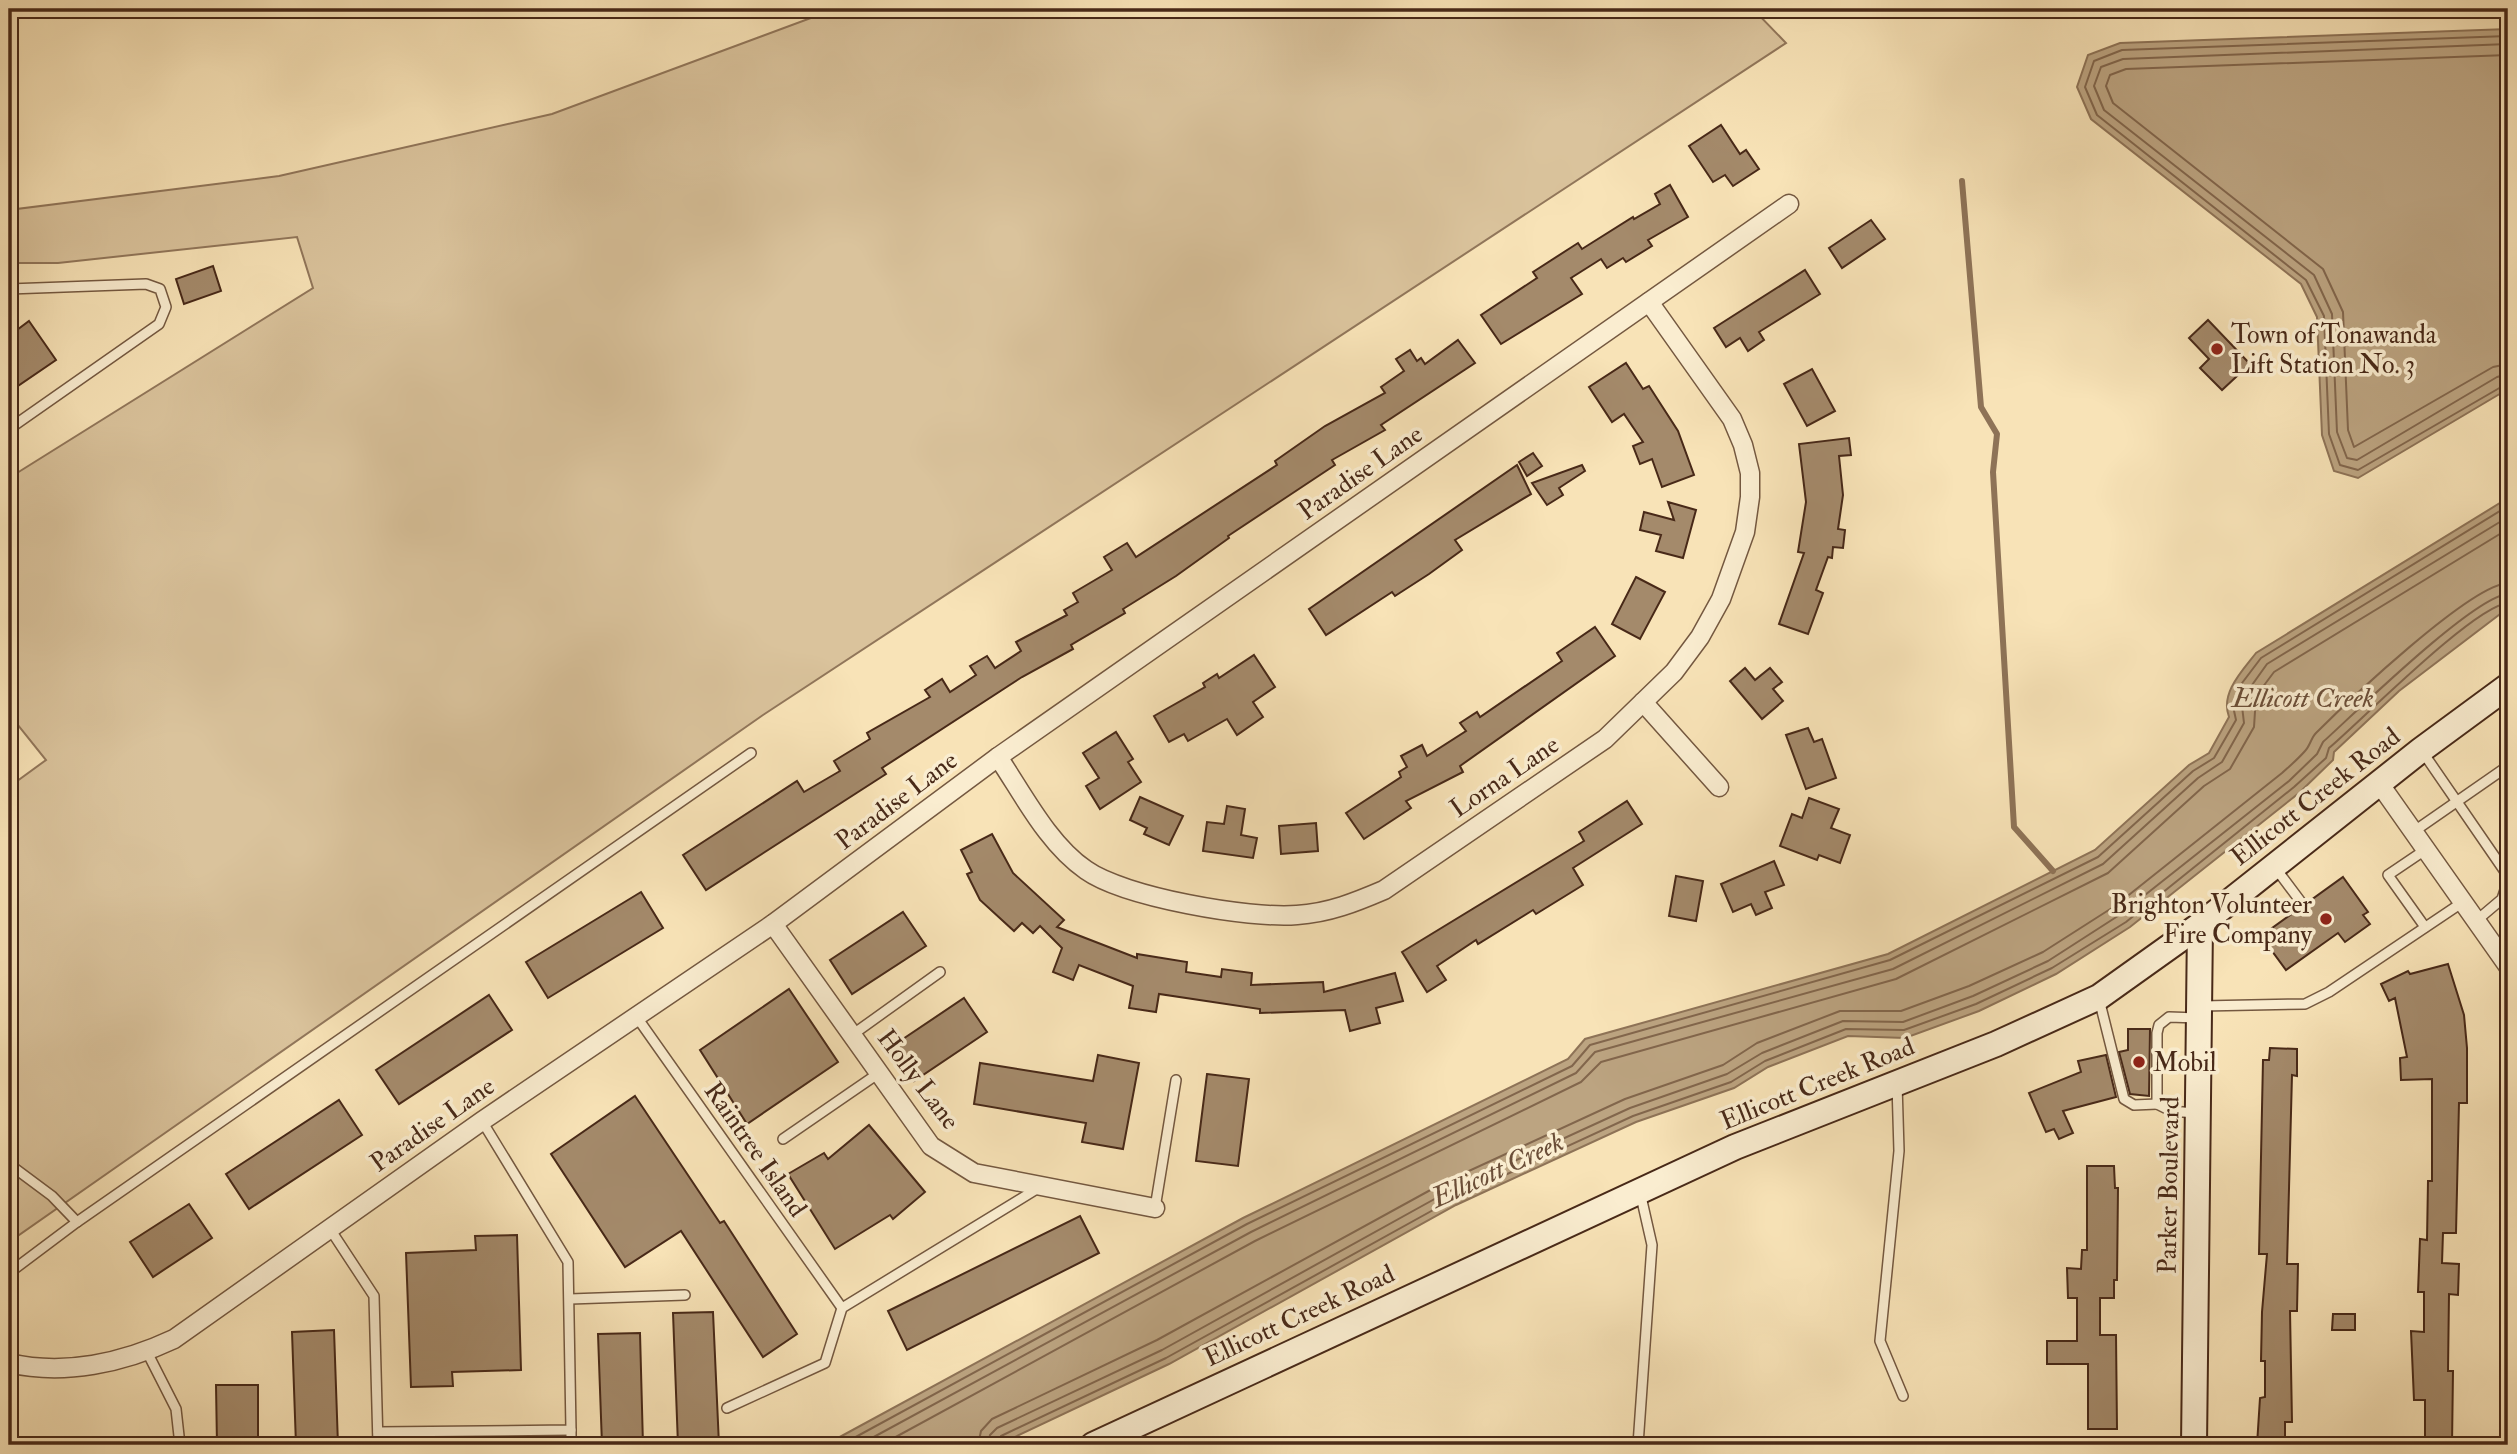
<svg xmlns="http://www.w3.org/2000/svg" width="2517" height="1454" font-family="'IM FELL Double Pica',serif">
<rect width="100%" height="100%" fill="#f8e3b7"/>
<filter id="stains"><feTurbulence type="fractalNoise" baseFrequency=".00286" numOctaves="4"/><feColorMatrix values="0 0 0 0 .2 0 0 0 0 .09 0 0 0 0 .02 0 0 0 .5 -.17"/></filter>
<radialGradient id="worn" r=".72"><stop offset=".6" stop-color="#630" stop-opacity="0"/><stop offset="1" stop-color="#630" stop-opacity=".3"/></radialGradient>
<!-- green -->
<path fill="#dac39c" stroke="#91765a" stroke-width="2" d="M835,9H1753L1786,43L763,715L9,1242V787L46,760L9,714V478L313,288L297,237L58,263H9V210L279,176L552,114Z"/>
<!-- water -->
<g fill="#bca481" stroke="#8e7357" stroke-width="2">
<path d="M2508,29V389L2358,478L2334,471L2322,435L2317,317L2301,284L2091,119L2077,87L2088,55L2120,43Z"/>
<path d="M2508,498V608L2399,691L2334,752L2333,760L2299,793L2130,927L2056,974L1979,1011L1905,1038L1848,1036L1768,1067L1734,1088L1636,1122L1456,1205L1169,1364L998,1445H825L1243,1218L1568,1059L1585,1039L1888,954L2095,850L2189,765L2209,753L2229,717C2220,693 2242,671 2256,653Z"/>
</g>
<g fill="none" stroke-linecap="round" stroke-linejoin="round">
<!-- shore -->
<g stroke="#82664c" stroke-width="2">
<path d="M2508,36L2122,50L2094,61L2085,87L2097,115L2306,280L2324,316L2329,434L2340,465L2358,470L2508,383"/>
<path d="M2508,44L2123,59L2101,67L2094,86L2104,110L2314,275L2332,314L2337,432L2347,458L2357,460L2497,377L2508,374"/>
<path d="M2508,55L2126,69L2110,75L2106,86L2113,103L2323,269L2343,312L2348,430L2354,447L2493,367L2508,364"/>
<path d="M841,1445L1247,1224L1572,1066L1590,1045L1890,960L2098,857L2193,771L2214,758L2236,720L2233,706L2239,687L2261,658L2508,506"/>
<path d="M859,1445L1251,1232L1576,1073L1595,1052L1893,969L2103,864L2198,778L2222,762L2244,723L2242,706L2247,692L2267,664L2508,517"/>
<path d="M881,1445L1255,1241L1581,1082L1601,1062L1896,979L2108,873L2204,786L2230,769L2254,727L2256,696L2274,672L2508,529"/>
<path d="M978,1445L981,1431L992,1419L1157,1340L1445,1182L1625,1099L1723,1065L1757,1043L1840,1011H1901L1969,986L2043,952L2115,906L2282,773C2290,766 2298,759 2305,751C2310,746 2311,738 2316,733C2347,702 2470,585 2508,583"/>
<path d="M988,1445L990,1435L997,1428L1162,1350L1449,1191L1630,1108L1727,1074L1762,1053L1843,1021L1903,1022L1973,996L2048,961L2121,914L2289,781L2317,754L2323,742C2354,714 2474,596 2508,594"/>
<path d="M997,1445L1001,1436L1166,1358L1453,1199L1633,1116L1731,1082L1765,1061L1846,1029L1904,1030L1976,1004L2052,968L2126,922L2294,787L2326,758L2329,748C2361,721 2474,606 2508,603"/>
</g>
<!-- stream -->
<path stroke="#8e7357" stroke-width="6" d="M1962,181L1981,407L1997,434L1993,472L2014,827L2053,871"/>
</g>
<!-- building -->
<g fill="#a48a6b" stroke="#482918" stroke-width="2">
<path d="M1721,125L1740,154L1746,150L1759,169L1733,186L1725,175L1713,182L1689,146Z"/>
<path d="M1670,185L1688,217L1648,240L1652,246L1626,262L1623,258L1607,268L1601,259L1571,278L1582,294L1501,344L1481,315L1537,278L1533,272L1578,243L1582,249L1633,217L1634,219L1660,204L1655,194Z"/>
<path d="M1871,220L1885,239L1842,268L1829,248Z"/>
<path d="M213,266L221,291L184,304L176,279Z"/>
<path d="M1805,270L1820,294L1759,332L1764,340L1748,351L1740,338L1726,347L1714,328Z"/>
<path d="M2208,320L2250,364L2222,390L2200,368L2209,359L2189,338Z"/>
<path d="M29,321L56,360L9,392V336Z"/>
<path d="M1458,340L1475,363L1381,425L1385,430L1332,460L1335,465L1228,536L1229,538L1176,576L1123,609L1125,613L1071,645L1073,649L1022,677L882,768L886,774L706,890L683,855L797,781L804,792L840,771L834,761L870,739L867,733L930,697L925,690L942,679L950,692L976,675L970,666L987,656L995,668L1021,651L1016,642L1067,615L1064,610L1078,602L1073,593L1112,570L1104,557L1127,543L1136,557L1277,465L1275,461L1325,426L1385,393L1381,387L1404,371L1396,359L1410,350L1417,361L1421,358L1425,364Z"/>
<path d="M1626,363L1643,389L1649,386L1678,431L1694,475L1662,487L1652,459L1640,464L1633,446L1643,442L1624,414L1612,422L1589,387Z"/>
<path d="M1812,369L1835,411L1807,426L1784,384Z"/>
<path d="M1849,438L1851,455L1839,456L1843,495L1838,529L1845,530L1843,548L1833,547L1832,558L1828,557L1816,590L1823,593L1808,634L1779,624L1804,553L1798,552L1806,502L1799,444Z"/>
<path d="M1533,453L1542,466L1527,476L1519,462Z"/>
<path d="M1517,465L1531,494L1455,540L1462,550L1429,574L1395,596L1392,592L1326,635L1309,609Z"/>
<path d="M1582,465L1585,471L1559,488L1563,495L1547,505L1532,483Z"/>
<path d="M1668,502L1696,510L1683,558L1656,551L1661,535L1640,530L1644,512L1674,520Z"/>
<path d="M1636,577L1665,592L1640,639L1612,624Z"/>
<path d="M1595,627L1615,656L1460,766L1463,772L1406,801L1411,808L1364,839L1346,813L1401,777L1399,772L1407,767L1401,756L1422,745L1427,756L1466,731L1460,723L1477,712L1480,717L1562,661L1557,653Z"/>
<path d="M1254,655L1275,687L1253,702L1263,717L1237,735L1227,719L1188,741L1184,734L1169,742L1154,716L1205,687L1203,683L1217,674L1219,678Z"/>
<path d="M1745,668L1755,680L1770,668L1782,682L1773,689L1783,701L1762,719L1730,681Z"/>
<path d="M1808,728L1814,742L1822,739L1836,778L1806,789L1786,735Z"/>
<path d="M1116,732L1133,759L1128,762L1141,782L1100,809L1086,786L1099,778L1083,753Z"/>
<path d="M1140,797L1183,816L1169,845L1144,834L1147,828L1130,820Z"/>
<path d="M1809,798L1839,809L1831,828L1850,835L1840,863L1819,855L1817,860L1780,846L1792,814L1802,818Z"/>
<path d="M1627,801L1642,824L1573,868L1583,885L1536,914L1533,910L1478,944L1476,940L1437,966L1446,980L1427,992L1402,952L1584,841L1579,832Z"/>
<path d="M1227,806L1245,809L1241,835L1257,838L1253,858L1203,851L1207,822L1224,824Z"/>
<path d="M1316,823L1318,851L1281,854L1279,826Z"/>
<path d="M992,834L1013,873L1064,920L1057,927L1137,958V954L1187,962L1186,972L1221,977L1222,969L1252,973L1251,985L1323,982L1324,992L1395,973L1403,1001L1376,1008L1380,1023L1350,1031L1345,1010L1260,1013V1009L1159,994L1156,1012L1129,1008L1133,986L1079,965L1073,980L1053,972L1062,948L1040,926L1033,933L1022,923L1014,931L980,900L967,874L972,872L961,850Z"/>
<path d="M1774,861L1784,885L1765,892L1772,908L1756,915L1751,904L1733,912L1721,884Z"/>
<path d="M1676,876L1703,881L1696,921L1669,916Z"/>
<path d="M2343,877L2368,912L2363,915L2370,924L2345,942L2338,933L2286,970L2261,936Z"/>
<path d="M641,892L663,928L548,998L526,962Z"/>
<path d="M903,912L926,946L852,994L830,960Z"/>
<path d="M2448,964L2464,1015L2467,1048V1103H2459L2456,1233H2443L2442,1263L2459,1264L2458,1295L2449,1294L2448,1371H2453L2452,1445H2425V1400H2414L2411,1331L2424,1332V1292H2418L2420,1239L2427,1240L2428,1181H2432V1079L2401,1080L2400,1058L2407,1057L2395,998L2389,1001L2381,984L2408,971L2410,974Z"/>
<path d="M789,989L838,1062L747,1124L700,1050Z"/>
<path d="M489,995L512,1030L399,1104L376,1070Z"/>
<path d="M964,998L987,1032L914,1081L891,1047Z"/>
<path d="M2128,1029H2150L2149,1096L2130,1094L2119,1052L2128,1050Z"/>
<path d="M2270,1048L2297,1049V1076L2292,1075L2287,1264H2298L2297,1311H2290L2292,1422H2285V1445H2257L2260,1398L2265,1397V1361H2261L2262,1312L2267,1254H2259L2263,1060H2269Z"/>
<path d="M1098,1055L1139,1063L1123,1149L1082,1142L1086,1123L974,1104L980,1063L1093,1081Z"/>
<path d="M2106,1055L2116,1097L2063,1111L2073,1133L2059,1139L2054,1129L2046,1132L2029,1093L2081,1072L2078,1061Z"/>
<path d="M1207,1074L1249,1079L1238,1166L1196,1161Z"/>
<path d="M635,1096L720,1223L724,1221L797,1334L763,1357L681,1231L625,1267L551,1154Z"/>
<path d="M339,1100L362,1135L249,1209L226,1174Z"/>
<path d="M869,1125L925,1192L893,1219L890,1215L835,1249L788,1174L824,1153L828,1159Z"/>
<path d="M2087,1166H2114L2115,1188H2118L2117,1280H2114V1298H2100V1335H2116L2117,1429H2088V1364H2047V1341H2077V1298H2068L2067,1268L2081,1269L2082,1250H2087Z"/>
<path d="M189,1204L212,1238L153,1277L130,1242Z"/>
<path d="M1080,1216L1099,1253L907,1350L888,1311Z"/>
<path d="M517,1235L521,1370L452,1372L453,1386L411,1387L406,1253L476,1250L475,1236Z"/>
<path d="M713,1312L719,1445H678L673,1313Z"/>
<path d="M2333,1314H2355V1330H2332Z"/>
<path d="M334,1330L338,1445H296L292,1332Z"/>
<path d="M640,1333L643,1445H602L598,1334Z"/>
<path d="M216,1385H258V1445H217Z"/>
</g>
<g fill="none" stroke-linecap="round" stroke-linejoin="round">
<defs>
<g id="lane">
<path d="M9,289L146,284L160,289L166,307L159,324L9,429"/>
<path d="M2422,751L2508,876"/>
<path d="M2413,832L2508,766"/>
<path d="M2274,866L2301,902"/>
<path d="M2476,921L2502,899L2508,881"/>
<path d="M2425,927L2388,875L2425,850"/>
<path d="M2099,999L2124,1099L2134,1105L2157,1104"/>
<path d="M2202,1006L2305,1004L2329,992L2463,902"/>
<path d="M636,1016L842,1308"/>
<path d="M852,1035L940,972"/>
<path d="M1897,1084L1899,1151L1880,1341L1903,1396"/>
<path d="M2195,1113L2171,1111L2157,1104V1033L2159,1025L2169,1017L2198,1018"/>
<path d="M783,1139L879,1073"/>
<path d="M9,1164L52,1196L77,1222L9,1273"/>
<path d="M1155,1208L1176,1080"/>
<path d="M77,1222L751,753"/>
<path d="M330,1229L374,1296L378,1445"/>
<path d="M570,1299L685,1295"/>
<path d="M147,1352L176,1409L180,1445"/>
<path d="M727,1408L825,1363L842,1308L1040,1187"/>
<path d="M571,1430V1445"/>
<path d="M378,1432L571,1430L568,1262L482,1121"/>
<path d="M1638,1445L1652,1245L1640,1192"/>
</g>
<g id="street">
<path d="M1643,702L1719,787"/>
<path d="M998,757C1023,794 1048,844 1086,870C1124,897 1249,919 1297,915C1329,913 1356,902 1384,890L1605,739L1674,672L1700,637L1721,599L1745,532L1750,497V473L1743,445L1732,419L1649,302"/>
<path d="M2379,783L2508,966"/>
<path d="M773,924L931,1146L974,1173L1155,1208"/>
<path d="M9,1363C64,1376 123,1363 174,1339L482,1121L773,924L998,757L1789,204"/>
</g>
<g id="secondary">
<path d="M1093,1445L1735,1147L1996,1044L2099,997L2200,925L2421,750L2508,686"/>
<path d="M2194,1445L2200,925"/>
</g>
</defs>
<!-- lane casing -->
<use href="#lane" stroke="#745840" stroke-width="12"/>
<!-- street casing -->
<use href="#street" stroke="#745840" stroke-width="21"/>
<!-- secondary casing -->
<use href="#secondary" stroke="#482918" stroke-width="28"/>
<!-- lane -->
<use href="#lane" stroke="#faedd0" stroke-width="9"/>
<!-- street -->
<use href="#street" stroke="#faedd0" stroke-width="18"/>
<!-- secondary -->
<use href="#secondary" stroke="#faedd0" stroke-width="24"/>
</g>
<!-- markers -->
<g fill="#8f2418" stroke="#faedd0" stroke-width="2.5">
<circle cx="2217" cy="349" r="7"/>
<circle cx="2326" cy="919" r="7"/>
<circle cx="2139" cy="1062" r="7"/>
</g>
<g text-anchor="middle" stroke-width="7" stroke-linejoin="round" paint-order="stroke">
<!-- poi labels -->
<g font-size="26" fill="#482918" stroke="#faedd0" text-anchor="start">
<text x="2231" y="343">Town of Tonawanda<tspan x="2231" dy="30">Lift Station No. 3</tspan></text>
<text x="2312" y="913" text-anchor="end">Brighton Volunteer<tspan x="2312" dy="30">Fire Company</tspan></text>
<text x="2153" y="1071">Mobil</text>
</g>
<!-- street labels -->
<g font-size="26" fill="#482918" stroke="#faedd0">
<text transform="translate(1360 472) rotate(-35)" y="9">Paradise Lane</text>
<text transform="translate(1504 776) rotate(-34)" y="9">Lorna Lane</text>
<text transform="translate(2315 796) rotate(-38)" y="9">Ellicott Creek Road</text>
<text transform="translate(896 800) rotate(-37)" y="9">Paradise Lane</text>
<text transform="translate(919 1079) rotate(53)" y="9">Holly Lane</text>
<text transform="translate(1817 1083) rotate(-22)" y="9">Ellicott Creek Road</text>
<text transform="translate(432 1124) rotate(-35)" y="9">Paradise Lane</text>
<text transform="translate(756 1149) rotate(55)" y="9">Raintree Island</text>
<text transform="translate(2168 1185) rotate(-89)" y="9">Parker Boulevard</text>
<text transform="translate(1299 1315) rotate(-25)" y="9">Ellicott Creek Road</text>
</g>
<!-- water labels -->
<g font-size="28" font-style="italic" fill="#6b4e38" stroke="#faedd0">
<text x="2303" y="707">Ellicott Creek</text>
<text transform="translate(1497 1169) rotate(-25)" y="10">Ellicott Creek</text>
</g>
</g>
<!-- margin -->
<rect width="2517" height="1454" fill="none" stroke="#f8e3b7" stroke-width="35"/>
<rect x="10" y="10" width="2496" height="1433" fill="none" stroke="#482918" stroke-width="3.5"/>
<rect x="18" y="18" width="2482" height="1419" fill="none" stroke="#482918" stroke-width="2"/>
<rect width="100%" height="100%" filter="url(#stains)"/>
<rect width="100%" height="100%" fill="url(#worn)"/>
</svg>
